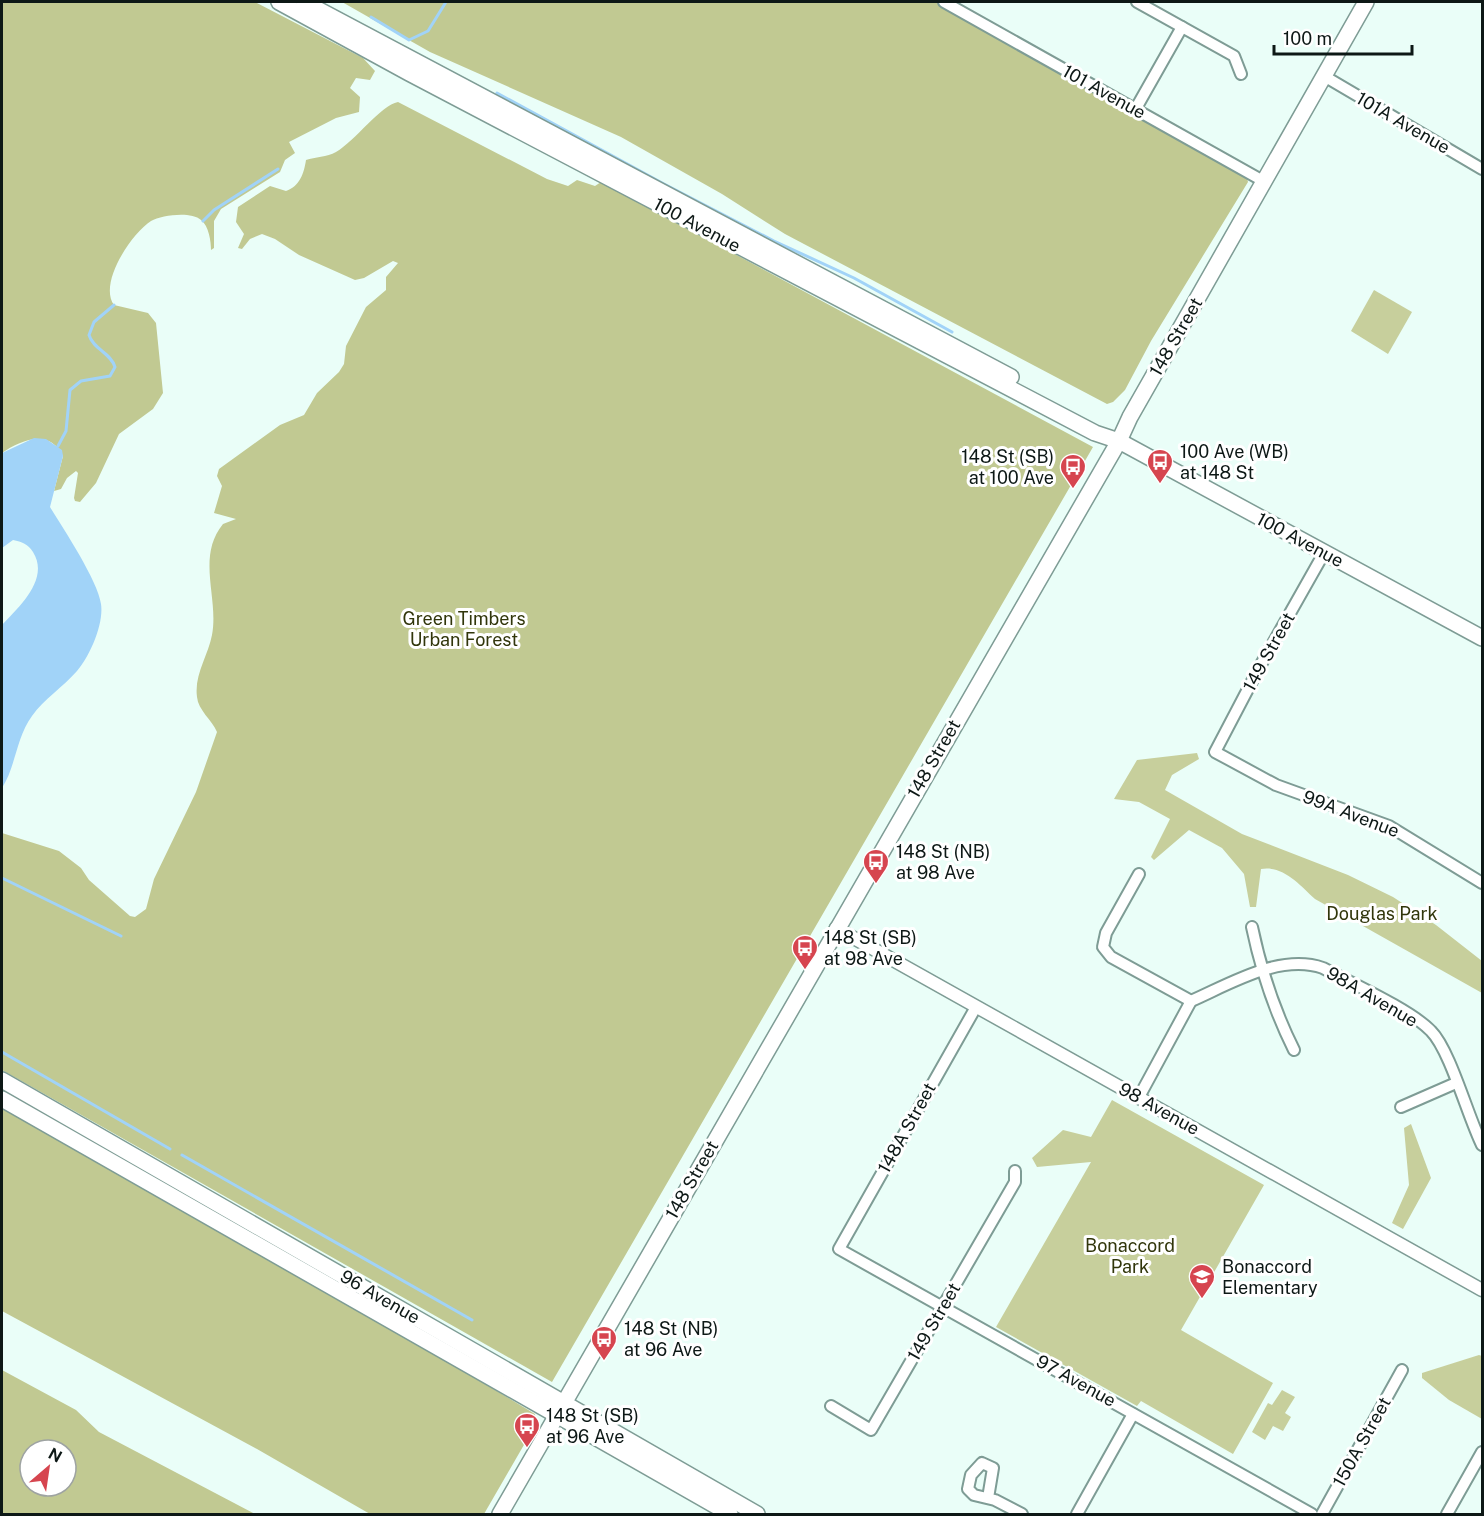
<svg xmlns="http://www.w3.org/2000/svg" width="1484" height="1516" font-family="'Public Sans',sans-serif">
<rect width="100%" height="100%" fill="#eafef8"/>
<!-- green -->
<g fill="#c7cf9c">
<path d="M1374,290L1412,312L1388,354L1351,331Z"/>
<path d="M1197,753L1199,759L1172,775L1165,790L1242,834L1348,875L1393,897L1436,925L1482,961V993L1315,899C1300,885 1283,865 1261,869L1256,907H1250L1244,874L1222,848L1189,830L1154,860L1151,857L1170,819L1139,802L1114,799L1137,760Z"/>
<path d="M1112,1100L1264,1185L1181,1330L1273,1383L1233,1454L1141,1401L1137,1406L996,1327L1091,1162L1037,1167L1032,1158L1063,1130L1091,1137Z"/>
<path d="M1411,1124L1431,1178L1403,1229L1392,1223L1409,1185L1404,1128Z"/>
<path d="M1479,1355L1482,1356V1419L1449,1400L1422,1378V1373Z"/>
<path d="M1282,1390L1295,1397L1285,1413L1291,1417L1283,1431L1273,1426L1265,1440L1252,1432L1268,1403L1272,1405Z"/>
</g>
<!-- forest -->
<g fill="#c1c992" fill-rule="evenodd">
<path d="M2,2H255L363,58L375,71L370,80L356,78L350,88L360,97L359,112L336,118L289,142L295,153L285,160L280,172L221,209L214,221V248L211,250C211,242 209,226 201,220C191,211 162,215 151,221C132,233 98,283 114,305L148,313L156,323L163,393L153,409L119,434L96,483L80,502L75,501L74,498L78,473L76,471L67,478L61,489L54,491L63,456C50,429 22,439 2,453Z"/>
<path d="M342,2H938L1246,174L1248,182L1151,341L1125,390L1113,402L1107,404L785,234L722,194L621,137L430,52Z"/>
<path d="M398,102L547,179L568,186L577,180L595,186L601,182L1093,447L552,1382L2,1070V833L59,851L81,868L89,880L130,916L135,917L146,909L154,879L196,792L217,732C212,720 198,710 197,697C194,675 208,656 212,635C219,598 196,557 223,524L236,519L214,513L222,486L217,476L219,469L280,425L304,415L317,393L339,372L344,364L346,346L366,307L386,290V277L398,263L393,261L364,278L355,280L299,255L275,239L262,234L250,239L242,249L238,248L244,234L236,222L238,207L270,186L286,191C300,186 304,173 306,160C315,157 327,157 336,152C355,141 381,105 398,102Z"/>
<path d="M2,1103L386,1324L535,1414L536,1424L484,1514H370L257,1449L2,1311Z"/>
<path d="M2,1370L76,1410L99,1432L255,1514H2ZM30,1450H66V1486H30Z"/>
</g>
<!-- water -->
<path fill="#a1d3f8" d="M34,438L46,439L62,450L63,456L50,507C63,528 98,581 101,604C104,624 90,656 77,671C63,687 44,699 32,716C16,738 16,766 2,788V625C19,607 50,579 33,552C28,544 22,542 13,540L2,548V453Z"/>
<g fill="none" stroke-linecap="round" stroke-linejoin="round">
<!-- stream -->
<g stroke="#a1d3f8" stroke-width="3">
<path d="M371,17L409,40L428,31L446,2"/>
<path d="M497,93L664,184L774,241L854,278L952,332"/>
<path d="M203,221L214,210L278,169"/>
<path d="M58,446L66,431L70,390L81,381L110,376L115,367C111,353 93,349 89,335L94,322L114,305"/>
<path d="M2,878L121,936"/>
<path d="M2,1052L170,1149"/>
<path d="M182,1155L472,1320"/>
</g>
<defs>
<g id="minor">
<path d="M944,2L1265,182"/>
<path d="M1137,2L1234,56L1241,74"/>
<path d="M1324,76L1482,169"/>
<path d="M1135,110L1182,27"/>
<path d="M1324,553L1259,668L1215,752L1276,785L1389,826L1482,883"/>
<path d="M1139,874L1106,933L1103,947L1111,957L1191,1001"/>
<path d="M1252,927C1261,970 1274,1010 1294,1050"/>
<path d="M1191,1001C1230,984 1280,953 1323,968C1351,983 1411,1010 1431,1031C1450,1050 1468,1117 1482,1145"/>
<path d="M976,1007L839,1249L1312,1514"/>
<path d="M1139,1097L1191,1001"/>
<path d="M1401,1107L1456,1083"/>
<path d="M831,1406L871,1430L1015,1182V1171"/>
<path d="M988,1498L993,1468L982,1463L971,1475L968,1489L974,1495L995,1500L1022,1514"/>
<path d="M1077,1514L1133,1414"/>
<path d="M1322,1514L1402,1370"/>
<path d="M1447,1514L1482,1452"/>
</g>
<path id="tertiary" d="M836,928L1482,1290"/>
<g id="secondary">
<path d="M279,2L409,73L1095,433L1119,441L1482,638"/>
<path d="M304,2L1011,377"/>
<path d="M2,1080L757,1514"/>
<path d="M2,1099L730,1514"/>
<path d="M500,1514L1119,441L1130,417L1366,2"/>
</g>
</defs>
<!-- minor casing -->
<use href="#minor" stroke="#7e9c95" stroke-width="14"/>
<!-- tertiary casing -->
<use href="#tertiary" stroke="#7e9c95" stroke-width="15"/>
<!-- secondary casing -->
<use href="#secondary" stroke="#7e9c95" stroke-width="18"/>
<!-- minor -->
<use href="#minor" stroke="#fff" stroke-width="10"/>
<!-- tertiary -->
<use href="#tertiary" stroke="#fff" stroke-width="12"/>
<!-- secondary -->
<use href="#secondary" stroke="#fff" stroke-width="15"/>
</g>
<!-- icons -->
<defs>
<symbol id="bus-pin" viewBox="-11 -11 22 30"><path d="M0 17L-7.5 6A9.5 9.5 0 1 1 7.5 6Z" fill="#d6454f" stroke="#fff"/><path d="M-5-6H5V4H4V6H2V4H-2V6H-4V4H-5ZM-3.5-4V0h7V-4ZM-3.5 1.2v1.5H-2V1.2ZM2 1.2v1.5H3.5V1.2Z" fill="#fff"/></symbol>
<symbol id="school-pin" viewBox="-11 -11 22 30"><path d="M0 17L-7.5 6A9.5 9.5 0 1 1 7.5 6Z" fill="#d6454f" stroke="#fff"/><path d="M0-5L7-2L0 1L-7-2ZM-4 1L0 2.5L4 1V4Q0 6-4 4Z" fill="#fff"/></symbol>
</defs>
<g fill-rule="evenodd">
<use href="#bus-pin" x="1145" y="447" width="30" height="40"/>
<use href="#bus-pin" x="1058" y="452" width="30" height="40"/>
<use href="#bus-pin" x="861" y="847" width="30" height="40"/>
<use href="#bus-pin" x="790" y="933" width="30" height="40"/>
<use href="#school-pin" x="1187" y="1262" width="30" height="40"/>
<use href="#bus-pin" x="589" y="1324" width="30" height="40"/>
<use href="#bus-pin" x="512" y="1411" width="30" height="40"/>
</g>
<g text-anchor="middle" stroke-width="6" stroke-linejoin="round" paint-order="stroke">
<!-- street labels -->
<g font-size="18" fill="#0d1816" stroke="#fff">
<text transform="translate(1104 92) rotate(29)" y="6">101 Avenue</text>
<text transform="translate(1403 123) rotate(30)" y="6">101A Avenue</text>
<text transform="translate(697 225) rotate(28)" y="6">100 Avenue</text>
<text transform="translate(1176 337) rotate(-60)" y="6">148 Street</text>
<text transform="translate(1300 540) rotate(28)" y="6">100 Avenue</text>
<text transform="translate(1269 652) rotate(-61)" y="6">149 Street</text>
<text transform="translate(934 759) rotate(-60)" y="6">148 Street</text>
<text transform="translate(1351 814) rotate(21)" y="6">99A Avenue</text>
<text transform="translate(1372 997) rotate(30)" y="6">98A Avenue</text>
<text transform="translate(1159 1109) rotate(29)" y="6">98 Avenue</text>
<text transform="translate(907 1128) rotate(-61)" y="6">148A Street</text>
<text transform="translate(692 1180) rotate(-60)" y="6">148 Street</text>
<text transform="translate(380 1297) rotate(30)" y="6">96 Avenue</text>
<text transform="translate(934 1322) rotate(-60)" y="6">149 Street</text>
<text transform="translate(1076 1381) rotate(29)" y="6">97 Avenue</text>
<text transform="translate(1362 1442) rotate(-61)" y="6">150A Street</text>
</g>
<!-- poi labels -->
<g font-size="18" fill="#0d1816" stroke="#fff" text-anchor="start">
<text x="1180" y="458">100 Ave (WB)<tspan x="1180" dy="21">at 148 St</tspan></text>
<text x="1054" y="463" text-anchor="end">148 St (SB)<tspan x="1054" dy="21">at 100 Ave</tspan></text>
<text x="896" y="858">148 St (NB)<tspan x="896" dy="21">at 98 Ave</tspan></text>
<text x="824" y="944">148 St (SB)<tspan x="824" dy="21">at 98 Ave</tspan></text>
<text x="1222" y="1273">Bonaccord<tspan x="1222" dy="21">Elementary</tspan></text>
<text x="624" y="1335">148 St (NB)<tspan x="624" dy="21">at 96 Ave</tspan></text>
<text x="546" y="1422">148 St (SB)<tspan x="546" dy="21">at 96 Ave</tspan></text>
</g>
<!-- park labels -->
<g font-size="18" fill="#31360b" stroke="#fff">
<text x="464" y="625">Green Timbers<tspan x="464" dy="21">Urban Forest</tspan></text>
<text x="1382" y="920">Douglas Park</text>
<text x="1130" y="1252">Bonaccord<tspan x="1130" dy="21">Park</tspan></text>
</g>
</g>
<!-- border -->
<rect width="1484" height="1516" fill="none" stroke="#0d1816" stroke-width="6"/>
<!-- north arrow -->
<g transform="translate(48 1468) rotate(29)"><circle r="28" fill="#ffffff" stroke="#9ea3a2" stroke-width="1.5"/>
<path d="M0-4.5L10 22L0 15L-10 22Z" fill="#d6454f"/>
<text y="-9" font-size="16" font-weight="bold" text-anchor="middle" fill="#0d1816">N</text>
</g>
<!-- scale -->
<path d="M1274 45v9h138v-9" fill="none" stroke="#0d1816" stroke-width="3"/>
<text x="1283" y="45" font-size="18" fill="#0d1816" stroke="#ffffff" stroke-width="4.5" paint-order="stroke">100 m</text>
</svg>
